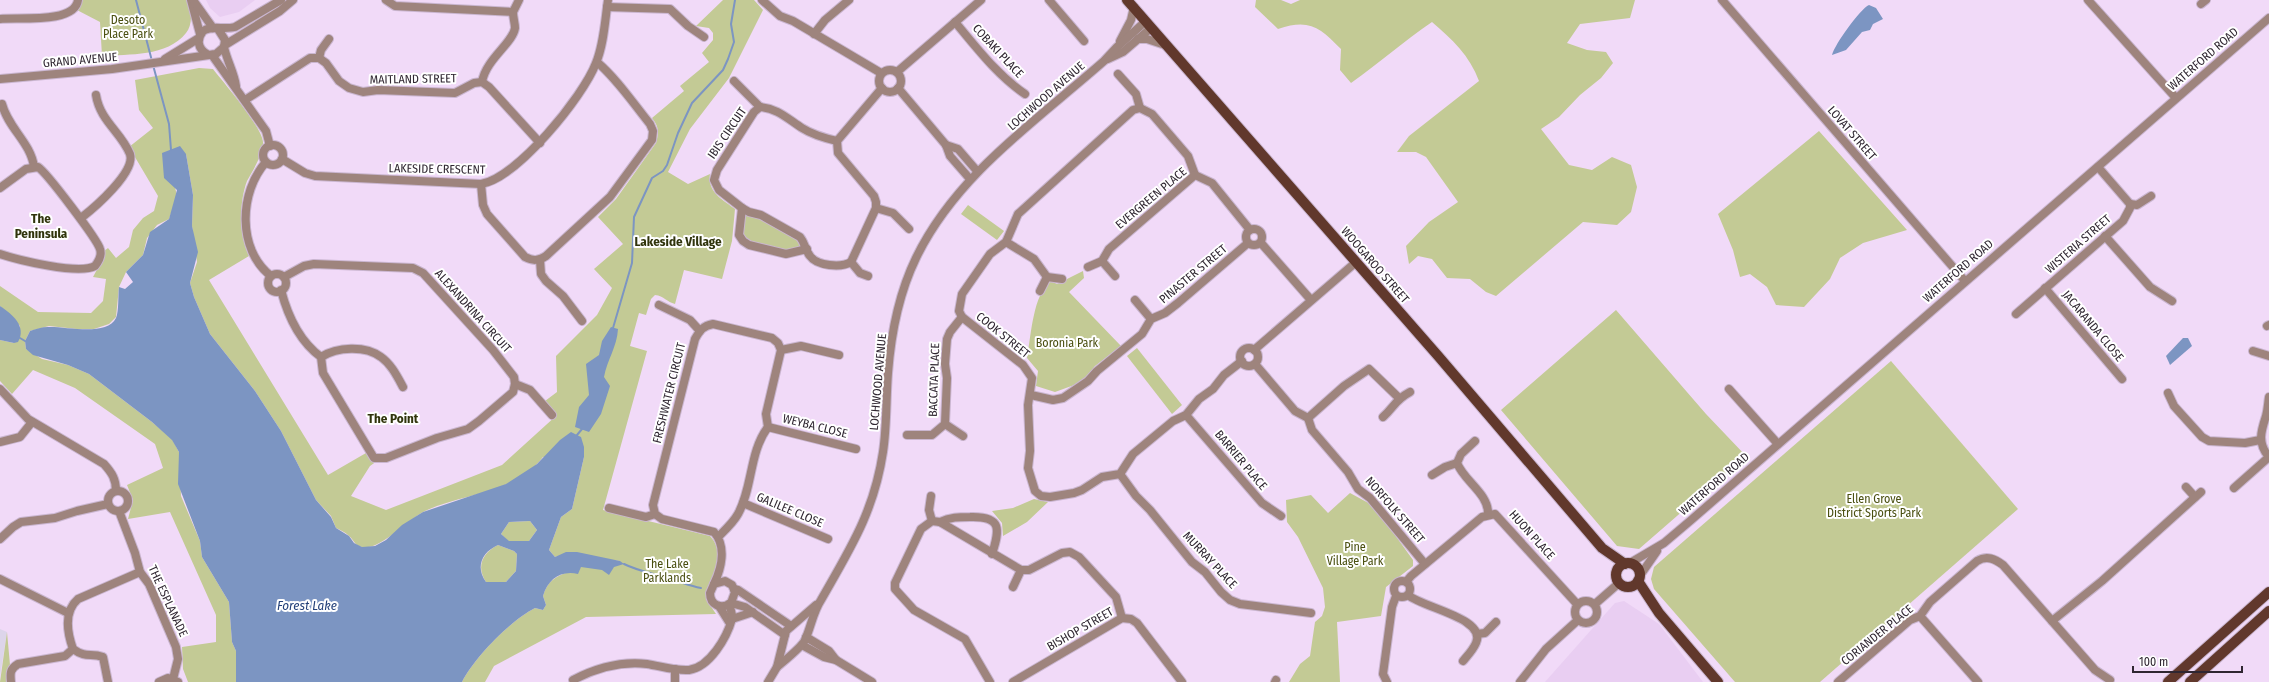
<svg xmlns="http://www.w3.org/2000/svg" width="2269" height="682" font-family="'Fira Sans Condensed',sans-serif">
<rect width="100%" height="100%" fill="#f1daf8"/>
<!-- commercial -->
<path fill="#ddd5ea" d="M0,629L7,632L0,677Z"/>
<!-- built -->
<g fill="#e9cef2">
<path d="M206,0H255L239,12L220,17L210,8Z"/>
<path d="M1624,601L1659,624L1703,682H1545L1615,603Z"/>
</g>
<!-- green -->
<g fill="#c3ca95">
<path d="M78,0H191C191,10 193,25 186,33C167,57 129,54 102,56L100,22L75,9Z"/>
<path d="M723,0H754L763,10L729,78L690,129L668,172L688,184L710,174C707,192 723,200 735,209L732,241L722,279L684,270L675,304C667,302 664,296 655,295L651,299L646,315L639,313L630,346L647,351L603,510L710,536C728,556 710,578 706,599L716,614L586,617L494,666L485,682H462C474,658 511,620 535,608L543,610L546,605L543,596C547,582 555,576 569,572C573,571 577,568 581,567C597,565 606,573 620,561L562,555L555,557L549,550L561,517L572,509L584,457H543C515,494 463,493 425,511C407,520 380,551 362,547C355,546 354,540 349,536C345,532 340,530 336,528L331,516L316,500L281,431L255,391L210,334L194,297L190,283L197,262L192,226L193,195L186,154L175,187L177,196L169,219L157,225L147,238L143,255L126,272L119,287L116,317L109,324L94,329H77L49,326L30,331L25,341L26,349L42,359L68,365L89,374L152,422L172,439L179,452L181,496L200,541L202,557L229,602L232,642L236,651V682H188L183,669L182,647L216,642V615L170,512L128,519L133,500L127,485L163,468L155,444L75,388L33,370L12,394L0,381V340L14,343L20,326L0,306V286L38,312L91,313L103,301L106,279L93,277L102,260L103,252L108,248L116,258L129,247L133,230L143,218L154,211L158,196L129,147L153,128L139,110L135,80L199,68L213,69C224,83 262,127 263,142C264,153 252,172 247,181C239,202 239,236 249,256L209,280L328,475L366,453L377,461L370,466L351,496L386,510L502,465L557,415L545,401L557,392L556,356L597,315L612,288L594,269L623,244L598,217L616,199L656,143C659,132 659,127 652,118L684,91L680,86L709,62L702,53L713,40V33L709,28L696,26Z"/>
<path d="M1256,0H1281L1291,4L1300,0H1635L1630,18L1580,24L1567,43L1587,50L1606,52L1613,63L1601,78L1580,95L1559,117L1541,129L1569,165L1592,170L1612,157L1631,165L1637,187L1631,212L1617,225L1583,222L1496,296L1486,292L1470,279L1447,278L1432,259L1418,256L1409,264L1406,246L1429,222L1458,202L1426,157L1416,152H1397L1409,136L1479,81C1470,56 1452,39 1432,22C1404,41 1379,63 1351,83L1340,70L1341,49C1320,28 1310,18 1278,29L1255,7Z"/>
<path d="M1819,131L1907,230L1863,243L1840,258L1830,279L1804,307L1776,305L1767,287L1750,274L1740,277L1733,250L1718,214Z"/>
<path d="M968,205L1004,231L997,240L961,214Z"/>
<path d="M742,208L800,237L807,249L793,254L743,241Z"/>
<path d="M1083,271L1084,278L1069,292L1121,346L1095,366L1086,378L1077,384L1055,392L1036,386L1038,371L1027,358C1031,337 1033,293 1051,281L1057,284Z"/>
<path d="M1616,310L1706,414L1746,456L1639,549L1617,546L1501,410Z"/>
<path d="M1137,348L1182,405L1172,414L1127,356Z"/>
<path d="M1891,361L2018,509L1820,682H1735L1654,589L1651,579L1654,567Z"/>
<path d="M1350,493L1374,506L1413,560V566L1386,587L1381,616L1337,622L1340,682H1289L1300,664L1310,656L1315,622L1322,616L1325,607L1323,588L1298,537L1287,522L1286,500L1311,495L1328,513Z"/>
<path d="M1034,499L1048,502L1027,522L1003,536L1002,523L992,511L1013,508Z"/>
<path d="M530,521L537,530L529,541H508L501,534L509,522Z"/>
<path d="M498,545L514,551L517,554L516,571L506,582H486C476,567 482,553 498,545Z"/>
<path d="M7,632L10,665L7,672L8,682H0Z"/>
</g>
<!-- water -->
<g fill="#7c95c2" fill-rule="evenodd">
<path d="M1869,5L1876,8L1883,19L1873,24L1870,30L1862,32L1846,50L1832,55C1835,44 1860,9 1869,5Z"/>
<path d="M180,146L186,154L193,195L192,226L198,252L190,283L194,297L210,334L255,391L281,431L316,500L331,517L336,528L349,536L354,543L362,547L375,546L386,540L402,525L423,512L506,484L537,464L560,440L571,432L581,437L584,447V457L572,509L561,517L549,550L555,557L566,552H577L620,561L624,564L614,567L609,575L602,570L581,567L578,574C561,570 548,579 543,596L546,605L543,610L535,608C511,620 474,658 462,682H236V651L232,642L229,602L202,557L200,541L178,484L179,452L172,440L152,422L89,374L68,365L33,355L26,349L25,341L30,331C36,329 42,327 48,327C65,326 107,337 116,318C119,312 118,294 119,287L125,289L133,282L126,272L143,255L150,232L169,219L177,190L164,178L162,153ZM530,521L537,530L529,541H509L501,534L509,522ZM498,545L514,551L517,554L516,571L506,582H486C475,567 482,552 498,545Z"/>
<path d="M0,306C12,314 27,326 18,342L14,343L0,340Z"/>
<path d="M611,327L618,329C617,347 607,360 604,377L610,386L601,414L589,432L575,427L579,407L589,395L586,364L599,355L602,341Z"/>
<path d="M2183,338H2188L2192,346L2170,365L2166,356Z"/>
</g>
<g fill="none" stroke-linecap="round" stroke-linejoin="round">
<!-- stream -->
<g stroke="#7c95c2" stroke-width="2">
<path d="M136,0L152,61"/>
<path d="M153,65L169,124L171,150"/>
<path d="M613,328L632,263L634,217L652,178L663,171L667,165L678,133L692,103L723,70L728,59L734,42L731,24L735,0"/>
<path d="M20,338L25,341"/>
<path d="M577,435L582,429"/>
<path d="M624,564C640,572 657,574 674,580C684,583 690,586 701,588"/>
</g>
<defs>
<g id="minor">
<path d="M191,0L200,34"/>
<path d="M193,0L213,28"/>
<path d="M386,0L395,6L513,12L519,0"/>
<path d="M762,0L780,16L793,21L881,73"/>
<path d="M1049,0L1084,41"/>
<path d="M1722,0L1965,281"/>
<path d="M2088,0L2176,98"/>
<path d="M2201,4L2206,0"/>
<path d="M607,7L670,9L688,26L704,37"/>
<path d="M0,19C18,17 75,24 78,0"/>
<path d="M955,22C977,48 997,75 1025,94"/>
<path d="M814,34L825,20L849,0"/>
<path d="M1138,39H1147L1165,45"/>
<path d="M1120,41L1131,20L1134,7"/>
<path d="M225,45L280,11L293,0"/>
<path d="M224,47C227,61 234,72 236,86"/>
<path d="M207,54C198,49 196,40 203,31C211,25 224,30 235,27L281,0"/>
<path d="M212,55L266,131L270,146"/>
<path d="M319,58L321,50L329,39"/>
<path d="M165,59L199,38"/>
<path d="M1108,59L1123,52L1151,28"/>
<circle cx="890" cy="81" r="11"/>
<path d="M897,72L981,0"/>
<path d="M1118,74L1136,94L1140,108"/>
<path d="M0,79L112,69L216,54L224,47L225,40L218,29"/>
<path d="M734,81L760,107"/>
<path d="M482,82C486,59 513,43 515,28C515,23 513,18 513,12"/>
<path d="M898,88L946,145L950,156L970,179"/>
<path d="M245,100L310,58H319L326,63L339,81L349,88L363,92L378,90L455,93L474,83L482,82L489,87L540,143"/>
<path d="M2,104C8,128 31,143 34,167"/>
<path d="M760,107C777,108 788,119 802,128C813,135 824,138 837,141L838,153L874,196L876,202V208L851,262C841,268 817,266 810,256C805,250 805,243 800,237L761,215L749,212L742,208L719,190L714,180L717,170L754,112Z"/>
<path d="M837,141L882,88"/>
<path d="M946,145L958,149L977,171"/>
<circle cx="273" cy="155" r="10"/>
<path d="M282,159L305,173L315,176L481,184C517,178 583,97 596,63C604,44 605,20 608,0"/>
<path d="M266,162C239,192 237,250 271,276"/>
<path d="M1195,175L1188,156L1152,114L1140,108L1133,110L1018,214L1006,242L990,254L962,294L959,311L962,317L1023,365L1032,378L1028,405L1030,451L1028,468L1035,491L1041,496L1050,497L1074,493L1082,490L1102,477L1120,474L1133,454L1173,421L1186,415L1199,399L1213,389L1224,375L1242,361"/>
<path d="M481,184L483,205L487,214L525,257C533,261 538,261 546,256L610,197L652,140L653,131L650,124C633,103 617,79 597,62"/>
<path d="M0,188L26,169L38,167C47,173 97,239 100,249C102,255 99,261 95,266C79,275 18,260 0,254"/>
<path d="M2130,204L2137,205L2151,196"/>
<path d="M742,208L739,235L743,241L749,245L786,254L807,249"/>
<path d="M876,208L893,213L909,229"/>
<path d="M81,218C94,208 136,172 130,154C121,132 100,121 96,95"/>
<circle cx="1254" cy="237" r="8"/>
<path d="M2105,236L2150,287L2172,301"/>
<path d="M1006,242L1034,259L1047,277"/>
<path d="M1261,243L1311,300"/>
<path d="M540,260L541,274L546,281L563,296L582,321"/>
<path d="M1102,261L1115,276"/>
<path d="M851,262L860,273L868,276"/>
<path d="M1088,267L1102,261L1109,249L1195,175L1212,183L1250,230"/>
<circle cx="277" cy="283" r="9"/>
<path d="M2045,288L2122,379"/>
<path d="M281,290C288,317 299,341 321,357L323,373L374,458H386L437,438L468,429L479,421L513,392L515,384L514,377L493,350L423,273L413,268L314,264L304,266L284,277"/>
<path d="M1040,291L1047,277L1062,279"/>
<path d="M1135,300L1151,319"/>
<path d="M659,305L690,320L700,331"/>
<path d="M2016,314L2123,221L2130,208V204L2098,167"/>
<path d="M2267,326L2269,325"/>
<circle cx="1249" cy="357" r="9"/>
<path d="M781,350L801,346L839,355"/>
<path d="M1254,350L1355,263"/>
<path d="M2253,351L2269,356"/>
<path d="M321,357C337,347 365,345 381,357C391,364 397,376 403,387"/>
<path d="M1255,364L1295,411L1308,418L1312,430L1348,472L1358,489L1370,498L1425,564"/>
<path d="M515,384L530,390L552,415"/>
<path d="M0,389L28,419L104,464C112,473 116,479 116,491"/>
<path d="M1729,389L1778,444"/>
<path d="M2168,393L2174,406L2202,437L2209,441L2245,443L2260,440"/>
<path d="M1031,395L1053,400L1063,398L1088,381L1097,371L1142,334L1151,319L1165,313L1178,303L1248,243"/>
<path d="M2269,397C2268,403 2268,409 2266,416C2261,431 2257,443 2269,457"/>
<path d="M1186,415L1262,503L1281,516"/>
<path d="M1383,417C1395,406 1395,400 1410,392"/>
<path d="M1308,418L1344,386L1369,369L1399,398"/>
<path d="M945,424L963,436"/>
<path d="M768,427L856,449"/>
<path d="M907,435H932L945,424L947,378L945,364L947,339L950,332L962,317"/>
<path d="M1475,441L1461,454L1457,463C1464,481 1489,494 1488,514"/>
<path d="M0,442L20,437L32,422"/>
<path d="M1120,474L1136,496L1150,510L1192,562L1205,572L1221,592L1230,600L1240,604L1311,613"/>
<path d="M1432,475L1445,467L1457,463"/>
<path d="M2186,487L2195,497"/>
<path d="M2234,488L2269,457"/>
<circle cx="118" cy="501" r="10"/>
<path d="M931,496L929,510L932,521"/>
<path d="M743,503L828,539"/>
<path d="M609,508L646,517L655,514"/>
<path d="M119,511L135,553L140,572L149,584L176,647L178,659L173,679"/>
<path d="M940,522C950,517 959,517 970,517C1002,516 1000,529 992,554"/>
<path d="M0,539L13,527L21,522L55,518L77,511L108,504"/>
<path d="M1630,563L1664,543L1690,521L2269,18"/>
<path d="M1639,577L1657,551"/>
<path d="M0,579L68,613"/>
<circle cx="1402" cy="589" r="8"/>
<path d="M1406,582L1411,576L1482,517L1495,514L1577,604"/>
<path d="M714,584C721,569 727,547 714,532L662,519L655,514L653,505L695,339C700,330 703,326 713,324L772,338L778,343L781,350L766,414L768,427C749,452 753,487 738,514C733,523 725,530 718,537"/>
<path d="M1013,587L1021,570"/>
<path d="M734,589L738,590L791,626"/>
<path d="M1408,595C1423,608 1487,618 1476,643C1473,650 1468,655 1463,661"/>
<circle cx="1586" cy="612" r="11"/>
<path d="M731,603L735,592L732,585L725,581L714,584L710,593C710,605 721,610 731,603L745,607L785,635"/>
<path d="M1595,604L1619,583"/>
<path d="M719,606L729,622"/>
<path d="M1920,616L1978,682"/>
<path d="M732,619L753,612"/>
<path d="M2052,621L2102,581L2201,492"/>
<path d="M1477,634L1485,633L1496,622"/>
<path d="M806,637L829,651L836,660"/>
<path d="M802,645L824,657L836,660L872,682"/>
<path d="M777,667C784,661 802,647 805,640C811,627 813,612 821,600C850,549 874,512 883,452C887,426 886,399 888,373C891,334 899,293 916,258C956,175 1036,121 1104,61L1117,47L1146,21"/>
<path d="M573,680C596,668 621,661 647,664C660,666 675,671 689,670C710,667 727,637 732,619C733,615 730,608 729,604"/>
<path d="M11,682C10,673 10,669 18,664L65,656L73,649"/>
<path d="M108,682L103,657C90,652 87,659 73,649C67,632 64,611 78,599L140,572"/>
<path d="M159,682L168,678L178,682"/>
<path d="M675,682V669"/>
<path d="M768,682L777,667L786,631L816,605"/>
<path d="M990,682L965,639L914,610L895,589V583L921,529L932,521L940,522L1021,570H1029L1062,553L1070,552L1079,557L1116,597L1122,618"/>
<path d="M1013,682L1122,618L1131,619L1137,623L1182,682"/>
<path d="M1275,682L1276,680"/>
<path d="M1387,682L1383,674L1392,607L1396,596"/>
<path d="M1520,682L1546,649L1578,620"/>
<path d="M1838,682L1910,620L1920,616L1930,602L1977,561C1987,555 1995,559 2003,565L2095,670L2110,680"/>
</g>
<g id="major">
<path d="M1127,0L1439,357L1602,548L1625,564"/>
<circle cx="1628" cy="575" r="12"/>
<path d="M1638,581L1659,613L1718,682"/>
<path d="M2168,682L2269,592"/>
<path d="M2190,682L2269,611"/>
</g>
</defs>
<!-- minor casing -->
<use href="#minor" stroke="#cab6d0" stroke-width="10"/>
<!-- major casing -->
<use href="#major" stroke="#cab6d0" stroke-width="12"/>
<!-- minor -->
<use href="#minor" stroke="#9e847d" stroke-width="8"/>
<!-- major -->
<use href="#major" stroke="#61382c" stroke-width="10"/>
</g>
<g text-anchor="middle" stroke-width="4" stroke-linejoin="round" paint-order="stroke">
<!-- park labels -->
<g font-size="12" fill="#4a4f10" stroke="#fff">
<text x="128" y="24">Desoto<tspan x="128" dy="14">Place Park</tspan></text>
<text x="1067" y="347">Boronia Park</text>
<text x="1874" y="503">Ellen Grove<tspan x="1874" dy="14">District Sports Park</tspan></text>
<text x="1355" y="551">Pine<tspan x="1355" dy="14">Village Park</tspan></text>
<text x="667" y="568">The Lake<tspan x="667" dy="14">Parklands</tspan></text>
</g>
<!-- street labels -->
<g font-size="12" fill="#2f2631" stroke="#fff">
<text transform="translate(998 51) rotate(47)" y="4">COBAKI PLACE</text>
<text transform="translate(2203 59) rotate(-41)" y="4">WATERFORD ROAD</text>
<text transform="translate(80 60) rotate(-5)" y="4">GRAND AVENUE</text>
<text transform="translate(413 79) rotate(-1)" y="4">MAITLAND STREET</text>
<text transform="translate(1046 96) rotate(-41)" y="4">LOCHWOOD AVENUE</text>
<text transform="translate(727 133) rotate(-56)" y="4">IBIS CIRCUIT</text>
<text transform="translate(1852 133) rotate(49)" y="4">LOVAT STREET</text>
<text transform="translate(437 169) rotate(1)" y="4">LAKESIDE CRESCENT</text>
<text transform="translate(1151 198) rotate(-40)" y="4">EVERGREEN PLACE</text>
<text transform="translate(2078 244) rotate(-41)" y="4">WISTERIA STREET</text>
<text transform="translate(1375 265) rotate(49)" y="4">WOOGAROO STREET</text>
<text transform="translate(1958 271) rotate(-41)" y="4">WATERFORD ROAD</text>
<text transform="translate(1193 274) rotate(-40)" y="4">PINASTER STREET</text>
<text transform="translate(473 311) rotate(48)" y="4">ALEXANDRINA CIRCUIT</text>
<text transform="translate(2093 326) rotate(50)" y="4">JACARANDA CLOSE</text>
<text transform="translate(1003 335) rotate(39)" y="4">COOK STREET</text>
<text transform="translate(934 380) rotate(-88)" y="4">BACCATA PLACE</text>
<text transform="translate(878 382) rotate(-85)" y="4">LOCHWOOD AVENUE</text>
<text transform="translate(669 393) rotate(-76)" y="4">FRESHWATER CIRCUIT</text>
<text transform="translate(815 426) rotate(14)" y="4">WEYBA CLOSE</text>
<text transform="translate(1241 460) rotate(50)" y="4">BARRIER PLACE</text>
<text transform="translate(1714 484) rotate(-41)" y="4">WATERFORD ROAD</text>
<text transform="translate(790 510) rotate(23)" y="4">GALILEE CLOSE</text>
<text transform="translate(1395 510) rotate(49)" y="4">NORFOLK STREET</text>
<text transform="translate(1532 535) rotate(48)" y="4">HUON PLACE</text>
<text transform="translate(1210 560) rotate(47)" y="4">MURRAY PLACE</text>
<text transform="translate(168 601) rotate(65)" y="4">THE ESPLANADE</text>
<text transform="translate(1080 629) rotate(-30)" y="4">BISHOP STREET</text>
<text transform="translate(1877 635) rotate(-39)" y="4">CORIANDER PLACE</text>
</g>
<!-- neighbourhood labels -->
<g font-size="13" font-weight="bold" fill="#30340c" stroke="#fff">
<text x="41" y="223">The<tspan x="41" dy="15">Peninsula</tspan></text>
<text x="678" y="246">Lakeside Village</text>
<text x="393" y="423">The Point</text>
</g>
<!-- water labels -->
<g font-size="13" font-style="italic" fill="#234079" stroke="#fff">
<text x="307" y="610">Forest Lake</text>
</g>
</g>
<!-- scale -->
<path d="M2133 666v6h109v-6" fill="none" stroke="#2f2631" stroke-width="2"/>
<text x="2139" y="666" font-size="12" fill="#2f2631" stroke="#ffffff" stroke-width="3" paint-order="stroke">100 m</text>
</svg>
